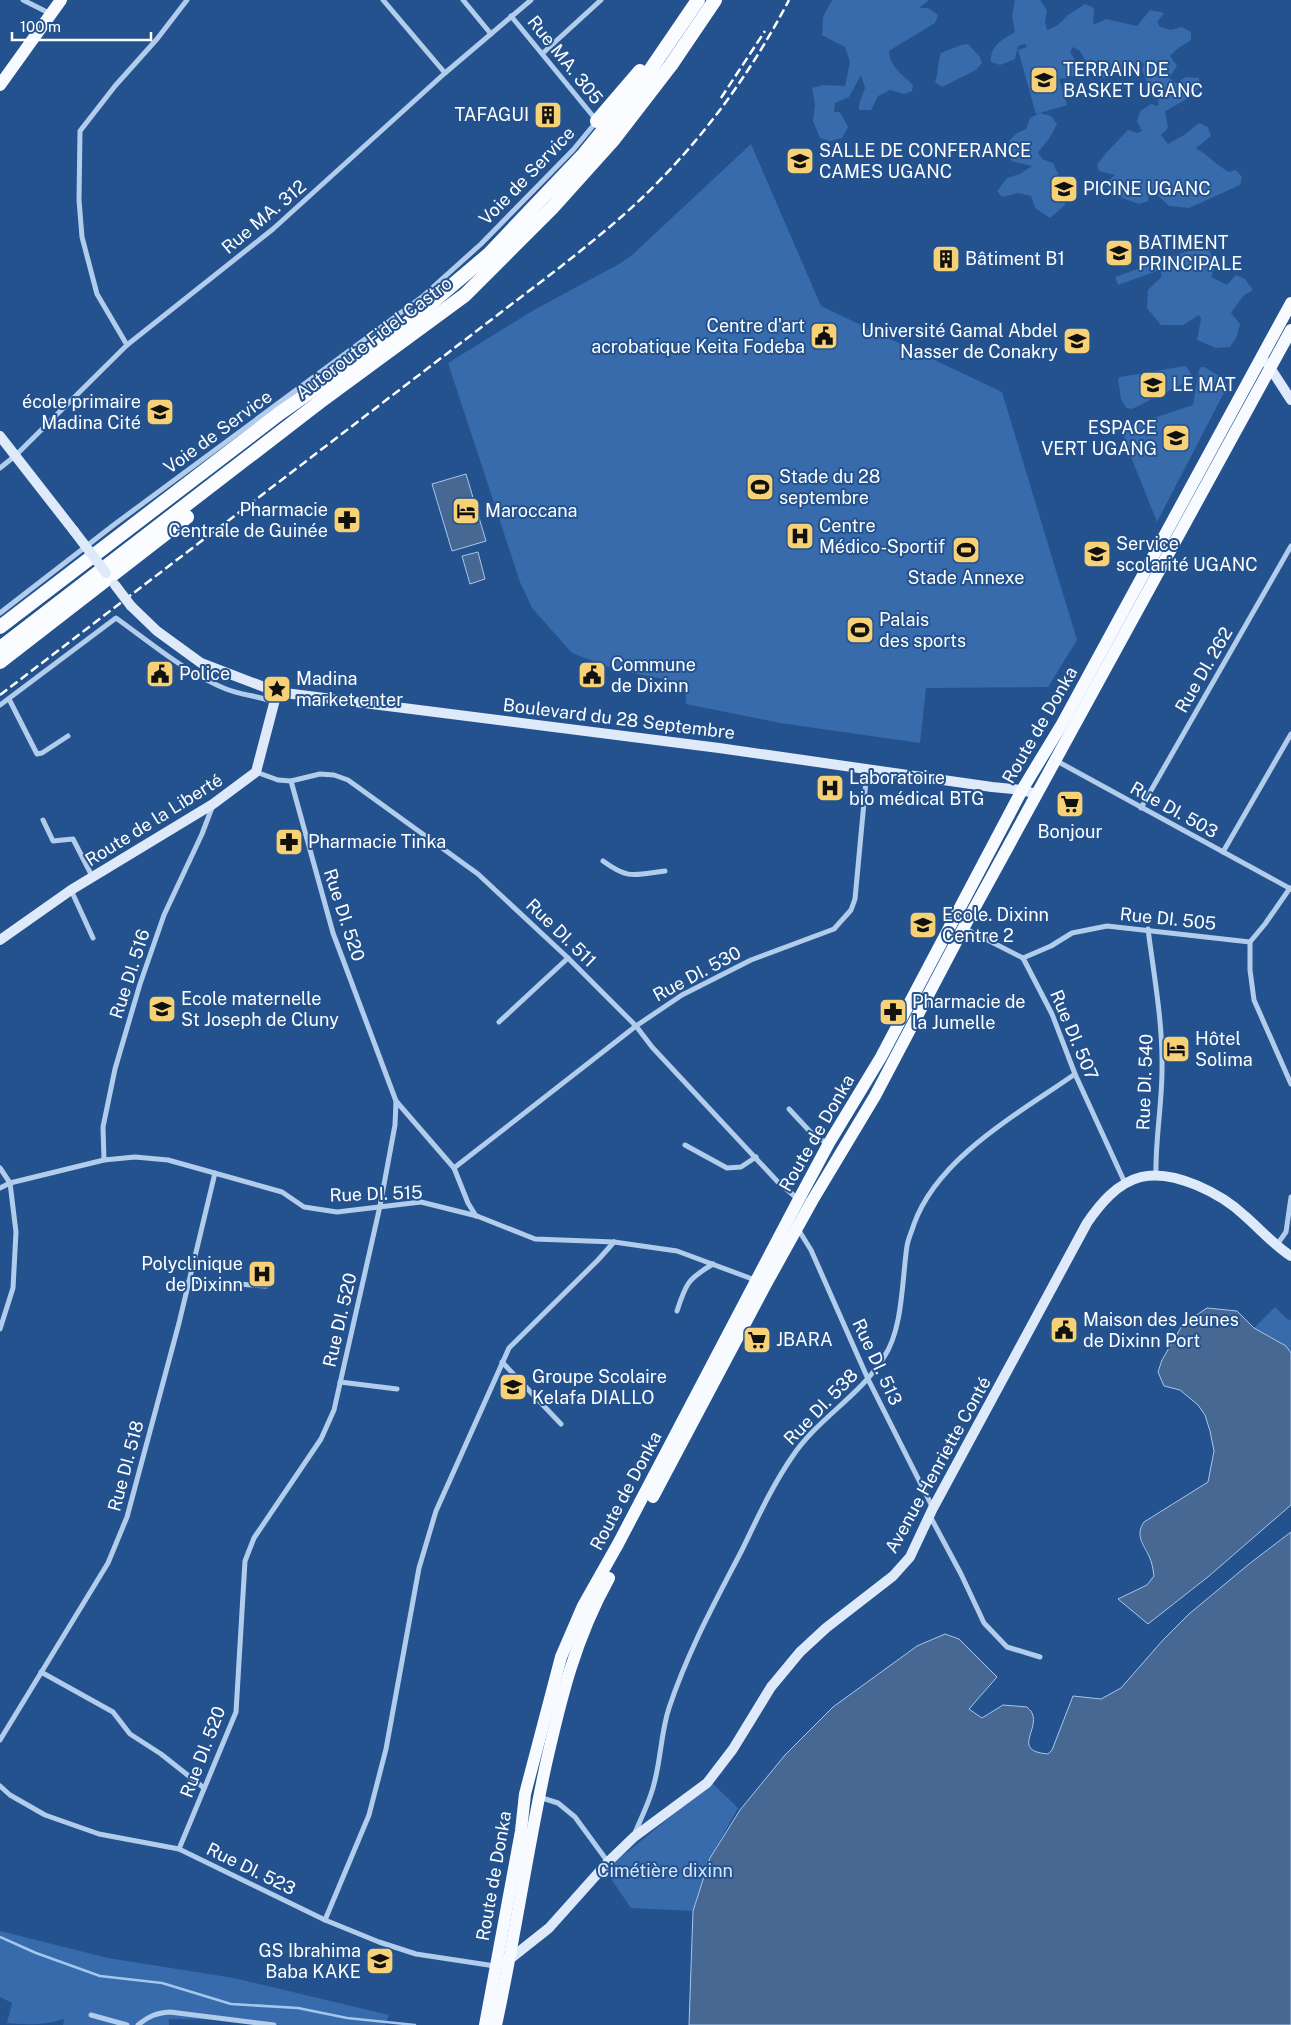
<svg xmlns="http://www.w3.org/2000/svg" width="1291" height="2025" font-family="'Public Sans',sans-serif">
<rect width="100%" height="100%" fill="#23528e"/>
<!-- green -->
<g fill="#376bab">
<path d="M832,0H929L919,8H928L938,15L935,23L889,51C890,67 903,75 913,85L912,91L904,94L890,90L878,96L871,110H859V104L865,88L861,75L849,97L835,103L834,112H840L848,127L842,138L830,141L820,138L813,121L815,105L812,88L823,85L845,86L850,62L845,47L822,35L823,17Z"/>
<path d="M1015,0H1040L1047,10L1045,22L1047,30L1058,25L1068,15L1085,4L1094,8L1093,25L1106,19L1137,26L1150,10L1164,13L1157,22L1160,27L1171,30L1182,27L1191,32V40L1177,49L1170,56L1177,66L1169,78L1176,83L1186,77L1199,78L1200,87C1191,98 1178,104 1165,111L1168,128L1161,135L1168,144L1184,135L1199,123L1208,127L1211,136L1196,148C1208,155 1216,165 1229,172L1236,170L1242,177L1240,185L1189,208L1169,206L1150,188L1148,201L1139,204L1111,194L1105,184L1115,175L1099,171L1097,165L1106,153L1128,130L1137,133L1142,131L1137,121L1140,111L1151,104L1158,106L1160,89L1147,83L1142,70L1144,64L1141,62L1128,69L1104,78L1093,71L1092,59L1086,62L1080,51L1073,47L1070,52L1077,63L1075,76L1059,79L1067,105L1040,113L1051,116L1057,124L1049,139L1038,152L1042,159L1053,163L1058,174L1054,185L1061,191L1065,205L1050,218L1035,208L1031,196L1018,193L1002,197L997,191L1007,178L1020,174L1032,166L1011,161L1009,141L1017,133L1026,129L1030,118L1040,113L1036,114L1018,50L1027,47L1025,44L1018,46L1015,59L1000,65L991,62C990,45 1002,40 1015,32L1012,16Z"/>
<path d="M968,44L980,57L982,63L976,70L942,87L935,82C939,72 937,63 941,53L961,45Z"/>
<path d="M751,144L821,306L1002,392L1077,640L1048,687L926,688L920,743L780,723L686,704L685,686L682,683L614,669L572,653L532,608L520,582L448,363L534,310L619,264L632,255Z"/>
<path d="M1205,245L1209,250L1216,264L1211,277L1227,285L1236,275L1245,279L1253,290L1243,296L1231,313L1240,324L1237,336L1230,347L1216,348L1197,340L1201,319L1199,315L1183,325H1161L1147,308L1148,290L1162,276L1160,270L1118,285L1115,277Z"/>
<path d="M1185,366L1189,370L1191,374L1188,381L1132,409L1126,408L1121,399L1118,379L1120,377Z"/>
<path d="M1201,367H1204L1224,379V383L1228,385L1157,522L1125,442L1124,435L1130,426L1193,405L1199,370Z"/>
<path d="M1275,1307L1287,1319L1291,1320V1353L1286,1346L1254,1328Z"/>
<path d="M712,1783L738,1808L710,1858L693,1911L631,1908L605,1870Z"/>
<path d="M0,1931L108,1958L234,1978L389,2015L385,2025H281L236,2020L169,2019V2025H63L64,2019C47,2025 26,2025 7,2023L12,2003L0,1997Z"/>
</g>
<!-- water -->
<g fill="#466893" stroke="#a6c7ed">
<path d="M466,474L486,541L452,551L432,484Z"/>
<path d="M478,552L485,579L470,584L462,556Z"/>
<path d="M1207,1308L1237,1311L1254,1328L1286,1346L1291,1353V1505L1209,1576L1148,1624L1118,1599L1147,1585L1154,1576C1153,1569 1152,1562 1149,1556C1143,1544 1135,1535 1144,1522L1208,1482L1214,1451L1210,1431L1205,1415L1198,1405L1180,1390L1164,1386L1158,1372L1162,1360L1183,1324Z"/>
<path d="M1291,1532V2025H689L693,1911L710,1858L740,1810L785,1755L833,1707L917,1646L945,1634L959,1639L997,1677L969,1709L982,1718L1003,1705L1027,1707C1028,1709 1031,1710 1032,1713C1040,1730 1011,1751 1048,1754L1052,1750L1073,1696L1101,1699L1121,1688L1163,1640L1189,1614L1249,1564Z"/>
</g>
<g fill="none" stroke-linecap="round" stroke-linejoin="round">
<!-- stream -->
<path stroke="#a6c7ed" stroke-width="2.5" d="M0,1937L36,1953L100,1976L162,1983L231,2004L298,2008L347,2018L415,2025"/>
<!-- minor -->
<g stroke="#b2ccec" stroke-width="5">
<path d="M23,0L51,14"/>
<path d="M383,0L445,73"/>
<path d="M463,0L491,34"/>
<path d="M543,53L601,0"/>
<path d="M127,345L97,294L82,237L79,200L80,131L115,86L157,39L187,0"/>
<path d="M0,468L15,456L127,345L273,229L445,73L531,0"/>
<path d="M0,613L115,524L422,297L481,244L573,150L597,121L511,16"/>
<path d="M9,699L37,754L42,753L68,736"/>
<path d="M0,705L116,618C151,643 186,673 226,689C241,695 259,696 274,702"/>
<path d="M1055,760L1291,889"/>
<path d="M256,772L278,780L291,781L320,774L334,775L348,780L478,874L568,958L636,1026L652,1047L777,1181L798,1199"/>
<path d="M1141,808L1291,546"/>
<path d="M43,820L53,841L73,839L93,878"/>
<path d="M1223,852L1291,734"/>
<path d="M603,861C629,880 634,875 665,871"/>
<path d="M71,890L93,938"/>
<path d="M964,928L1023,958L1052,1014L1075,1074L1125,1183"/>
<path d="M1148,929C1154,976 1163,1023 1162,1070C1162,1105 1155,1141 1156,1176"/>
<path d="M1250,942V970L1254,1000L1291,1084"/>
<path d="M1023,958L1051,946L1072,933L1107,926L1250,942L1265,924L1290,888"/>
<path d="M499,1022L568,958"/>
<path d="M396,1101L454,1168L468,1203L476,1216"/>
<path d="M789,1109L816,1138L829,1143"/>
<path d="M685,1145L727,1168L741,1167L756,1157"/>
<path d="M104,1160L103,1127L115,1069L140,984L164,915L202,834L213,805"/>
<path d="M0,1168L10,1183L16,1232L13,1288L0,1329"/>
<path d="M454,1168L636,1026L682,995L751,960L834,929L851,910L855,899L867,770"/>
<path d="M0,1188L10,1183L104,1160L135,1157L168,1160L282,1192L304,1207L337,1212L421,1202L477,1216L535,1239L614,1242L677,1251L755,1280"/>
<path d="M798,1229L811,1250L868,1379L933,1508"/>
<path d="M1276,1246L1286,1232L1291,1197"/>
<path d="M189,1281L266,1286"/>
<path d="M677,1311C686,1283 688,1279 713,1264"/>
<path d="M502,1362L561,1424"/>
<path d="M340,1382L397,1389"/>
<path d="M930,1516L961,1574L984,1623L1007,1647L1040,1657"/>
<path d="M41,1672L113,1712L130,1734L161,1754L204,1788"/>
<path d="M0,1740L108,1563L127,1517L179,1323L215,1173"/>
<path d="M0,1786L10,1795L45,1815L99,1834L179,1849L325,1920L379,1942L416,1954L495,1966"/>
<path d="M539,1797L558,1803L575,1817L608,1862"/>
<path d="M634,1835C641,1818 650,1801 654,1784C661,1759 661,1732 669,1708C688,1651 715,1602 742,1550C757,1519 772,1486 792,1457C817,1419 860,1396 884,1357C903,1329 902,1279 907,1246C908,1239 912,1231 914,1224C938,1157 1018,1114 1075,1074"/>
<path d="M179,1849L236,1712L245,1561L254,1538L321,1439L334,1410L380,1206L395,1125L396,1101L333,933L291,781"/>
<path d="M325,1920L369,1815L386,1749L419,1568L436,1511L509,1348L598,1260L614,1242"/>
<path d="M91,2015L127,2025"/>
<path d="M138,2025C149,2016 156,2013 170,2012L274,2025"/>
</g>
<!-- secondary -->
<g stroke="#deeaf9" stroke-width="10">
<path d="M1267,363L1291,400"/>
<path d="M0,436L74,531"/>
<path d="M131,606L157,631L201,663L277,692L719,748L992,787L1022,790L1036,794"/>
<path d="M0,940L71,890L213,804L256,772L277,692"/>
<path d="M506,1962L549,1928L608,1862L634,1837L707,1783L733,1749L771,1687L800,1652L826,1628L893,1576L910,1557L933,1508L1087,1223C1100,1204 1117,1183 1141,1177C1174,1169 1222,1194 1245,1216C1261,1230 1274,1245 1291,1256"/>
</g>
<!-- primary -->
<g stroke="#f7faff" stroke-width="12">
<path d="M0,85L61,0"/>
<path d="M653,1497L766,1284L812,1201L875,1096L964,927L1291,330"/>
<path d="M485,2025L521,1831L525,1794L561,1657L583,1606L618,1544L799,1199L829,1143L881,1057L1022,790L1062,724L1291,303"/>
<path d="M496,2025C515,1938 527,1851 546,1764C561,1698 575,1639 609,1578"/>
</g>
<!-- trunk -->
<g stroke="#fbfcff" stroke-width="14">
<path d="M597,121L640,71"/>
<path d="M0,627L280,413L403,327L489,254L584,154L638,88L698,0"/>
<path d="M0,648L321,401L465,295L552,208L614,139L671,65L715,0"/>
<path d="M0,662L187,517"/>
</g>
<!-- rail -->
<g stroke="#fff" stroke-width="2.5" stroke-dasharray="9 4" stroke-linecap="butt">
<path d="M721,98L765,31"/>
<path d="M0,695L559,268C588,245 617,222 644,196C703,139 751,73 789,0"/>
</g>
<!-- secondary-bridge -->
<g stroke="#deeaf9" stroke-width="10">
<path d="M74,531L106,573"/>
<path d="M115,585L131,606"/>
</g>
</g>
<!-- icons -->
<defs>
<symbol id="university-square" viewBox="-11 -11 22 22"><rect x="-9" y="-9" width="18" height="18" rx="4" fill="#f7d175" stroke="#23528e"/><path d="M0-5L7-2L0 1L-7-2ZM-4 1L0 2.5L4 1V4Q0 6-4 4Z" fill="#111"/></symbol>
<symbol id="building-square" viewBox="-11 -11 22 22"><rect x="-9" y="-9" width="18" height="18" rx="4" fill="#f7d175" stroke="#23528e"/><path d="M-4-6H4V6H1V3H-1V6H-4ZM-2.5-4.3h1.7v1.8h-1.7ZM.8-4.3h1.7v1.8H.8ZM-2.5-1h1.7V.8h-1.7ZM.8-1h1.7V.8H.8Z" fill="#111"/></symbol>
<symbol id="civic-square" viewBox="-11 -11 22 22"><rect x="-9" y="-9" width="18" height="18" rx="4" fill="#f7d175" stroke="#23528e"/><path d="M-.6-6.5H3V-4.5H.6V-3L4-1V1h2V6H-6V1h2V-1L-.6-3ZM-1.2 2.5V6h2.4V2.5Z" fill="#111"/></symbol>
<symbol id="school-square" viewBox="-11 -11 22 22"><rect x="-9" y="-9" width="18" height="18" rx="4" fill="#f7d175" stroke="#23528e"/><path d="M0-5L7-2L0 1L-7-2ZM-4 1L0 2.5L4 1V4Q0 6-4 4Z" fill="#111"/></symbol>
<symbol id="stadium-square" viewBox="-11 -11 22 22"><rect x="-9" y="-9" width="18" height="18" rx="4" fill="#f7d175" stroke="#23528e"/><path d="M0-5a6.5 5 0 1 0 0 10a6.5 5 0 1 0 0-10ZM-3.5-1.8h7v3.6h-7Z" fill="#111"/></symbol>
<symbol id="hotel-square" viewBox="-11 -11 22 22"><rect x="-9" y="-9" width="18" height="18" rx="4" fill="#f7d175" stroke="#23528e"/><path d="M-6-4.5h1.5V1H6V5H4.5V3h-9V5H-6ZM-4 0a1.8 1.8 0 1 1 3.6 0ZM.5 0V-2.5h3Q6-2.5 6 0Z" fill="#111"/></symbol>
<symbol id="pharmacy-square" viewBox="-11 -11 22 22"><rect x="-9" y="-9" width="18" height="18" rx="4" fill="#f7d175" stroke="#23528e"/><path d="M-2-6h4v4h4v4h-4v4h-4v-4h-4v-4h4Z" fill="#111"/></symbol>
<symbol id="hospital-square" viewBox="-11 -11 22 22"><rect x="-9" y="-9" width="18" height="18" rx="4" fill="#f7d175" stroke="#23528e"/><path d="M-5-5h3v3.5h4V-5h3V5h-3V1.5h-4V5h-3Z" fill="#111"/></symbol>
<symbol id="sight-square" viewBox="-11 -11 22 22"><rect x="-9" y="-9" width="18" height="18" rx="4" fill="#f7d175" stroke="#23528e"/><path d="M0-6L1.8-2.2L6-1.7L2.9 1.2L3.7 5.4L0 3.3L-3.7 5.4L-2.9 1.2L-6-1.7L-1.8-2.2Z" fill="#111"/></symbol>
<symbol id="supermarket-square" viewBox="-11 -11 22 22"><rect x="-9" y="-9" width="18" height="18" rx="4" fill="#f7d175" stroke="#23528e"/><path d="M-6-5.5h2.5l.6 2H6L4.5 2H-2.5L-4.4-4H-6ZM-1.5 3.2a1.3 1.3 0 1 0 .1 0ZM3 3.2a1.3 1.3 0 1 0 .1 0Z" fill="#111"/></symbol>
</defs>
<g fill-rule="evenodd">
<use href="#university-square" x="1028" y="64" width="32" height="32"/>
<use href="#building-square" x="532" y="99" width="32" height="32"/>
<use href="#university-square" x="784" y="145" width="32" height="32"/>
<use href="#university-square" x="1048" y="173" width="32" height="32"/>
<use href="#university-square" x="1103" y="237" width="32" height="32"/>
<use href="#building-square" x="930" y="243" width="32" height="32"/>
<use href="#civic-square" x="808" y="320" width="32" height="32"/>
<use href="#university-square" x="1061" y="325" width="32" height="32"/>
<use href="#university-square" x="1137" y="369" width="32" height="32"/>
<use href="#school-square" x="144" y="396" width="32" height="32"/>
<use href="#university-square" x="1160" y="422" width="32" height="32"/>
<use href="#stadium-square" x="744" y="471" width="32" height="32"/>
<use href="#hotel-square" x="450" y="495" width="32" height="32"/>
<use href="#pharmacy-square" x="331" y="504" width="32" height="32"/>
<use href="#hospital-square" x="784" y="520" width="32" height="32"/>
<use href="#stadium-square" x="950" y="534" width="32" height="32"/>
<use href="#university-square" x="1081" y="538" width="32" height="32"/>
<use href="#stadium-square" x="844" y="614" width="32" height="32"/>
<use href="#civic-square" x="144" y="658" width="32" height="32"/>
<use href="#civic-square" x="576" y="659" width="32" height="32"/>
<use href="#sight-square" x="261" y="673" width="32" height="32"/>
<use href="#hospital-square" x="814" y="772" width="32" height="32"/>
<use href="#supermarket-square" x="1054" y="788" width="32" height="32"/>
<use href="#pharmacy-square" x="273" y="826" width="32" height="32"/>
<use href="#school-square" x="907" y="909" width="32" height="32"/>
<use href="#school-square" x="146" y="993" width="32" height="32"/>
<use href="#pharmacy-square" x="877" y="996" width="32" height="32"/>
<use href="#hotel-square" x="1160" y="1033" width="32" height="32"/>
<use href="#hospital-square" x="246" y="1258" width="32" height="32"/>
<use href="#civic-square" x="1048" y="1314" width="32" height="32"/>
<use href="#supermarket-square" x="741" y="1324" width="32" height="32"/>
<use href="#school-square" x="497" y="1371" width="32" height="32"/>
<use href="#school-square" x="364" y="1945" width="32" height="32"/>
</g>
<g text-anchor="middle" stroke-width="4" stroke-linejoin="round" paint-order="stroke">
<!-- street labels -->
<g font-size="18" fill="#fff" stroke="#23528e">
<text transform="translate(565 60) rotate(51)" y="6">Rue MA. 305</text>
<text transform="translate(527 176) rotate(-46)" y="6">Voie de Service</text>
<text transform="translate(264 217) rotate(-40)" y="6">Rue MA. 312</text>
<text transform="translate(374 338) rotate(-37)" y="6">Autoroute Fidel Castro</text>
<text transform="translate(218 432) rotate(-36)" y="6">Voie de Service</text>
<text transform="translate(1204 670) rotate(-60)" y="6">Rue DI. 262</text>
<text transform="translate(619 719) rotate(7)" y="6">Boulevard du 28 Septembre</text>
<text transform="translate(1040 725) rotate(-60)" y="6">Route de Donka</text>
<text transform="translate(1174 810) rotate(29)" y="6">Rue DI. 503</text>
<text transform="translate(154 820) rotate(-32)" y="6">Route de la Liberté</text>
<text transform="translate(344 915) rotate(72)" y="6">Rue DI. 520</text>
<text transform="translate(1168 919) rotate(6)" y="6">Rue DI. 505</text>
<text transform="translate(561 933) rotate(44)" y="6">Rue DI. 511</text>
<text transform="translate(130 974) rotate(-72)" y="6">Rue DI. 516</text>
<text transform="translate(697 974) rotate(-28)" y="6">Rue DI. 530</text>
<text transform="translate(1074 1035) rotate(67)" y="6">Rue DI. 507</text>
<text transform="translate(1145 1082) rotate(-88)" y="6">Rue DI. 540</text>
<text transform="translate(817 1133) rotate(-60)" y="6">Route de Donka</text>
<text transform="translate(376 1194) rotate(-2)" y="6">Rue DI. 515</text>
<text transform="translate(340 1320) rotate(-77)" y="6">Rue DI. 520</text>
<text transform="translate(877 1362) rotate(65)" y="6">Rue DI. 513</text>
<text transform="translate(821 1407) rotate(-46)" y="6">Rue DI. 538</text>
<text transform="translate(938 1465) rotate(-61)" y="6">Avenue Henriette Conté</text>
<text transform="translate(126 1466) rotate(-75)" y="6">Rue DI. 518</text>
<text transform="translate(626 1491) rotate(-62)" y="6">Route de Donka</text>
<text transform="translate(203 1752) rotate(-69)" y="6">Rue DI. 520</text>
<text transform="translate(251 1869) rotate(26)" y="6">Rue DI. 523</text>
<text transform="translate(494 1876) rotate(-80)" y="6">Route de Donka</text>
</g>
<!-- poi labels -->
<g font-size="18" fill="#fff" stroke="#23528e" text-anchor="start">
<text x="1063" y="76">TERRAIN DE<tspan x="1063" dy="21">BASKET UGANC</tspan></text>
<text x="529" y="121" text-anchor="end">TAFAGUI</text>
<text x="819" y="157">SALLE DE CONFERANCE<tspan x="819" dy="21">CAMES UGANC</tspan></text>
<text x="1083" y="195">PICINE UGANC</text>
<text x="1138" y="249">BATIMENT<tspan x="1138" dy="21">PRINCIPALE</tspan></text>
<text x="965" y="265">Bâtiment B1</text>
<text x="805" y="332" text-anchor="end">Centre d'art<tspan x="805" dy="21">acrobatique Keita Fodeba</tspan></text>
<text x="1058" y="337" text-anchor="end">Université Gamal Abdel<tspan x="1058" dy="21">Nasser de Conakry</tspan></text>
<text x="1172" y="391">LE MAT</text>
<text x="141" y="408" text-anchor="end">école primaire<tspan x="141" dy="21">Madina Cité</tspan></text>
<text x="1157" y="434" text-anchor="end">ESPACE<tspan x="1157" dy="21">VERT UGANG</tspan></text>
<text x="779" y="483">Stade du 28<tspan x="779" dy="21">septembre</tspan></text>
<text x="328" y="516" text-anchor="end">Pharmacie<tspan x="328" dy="21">Centrale de Guinée</tspan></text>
<text x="485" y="517">Maroccana</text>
<text x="819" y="532">Centre<tspan x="819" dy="21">Médico-Sportif</tspan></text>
<text x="1116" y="550">Service<tspan x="1116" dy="21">scolarité UGANC</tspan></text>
<text x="966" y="584" text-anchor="middle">Stade Annexe</text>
<text x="879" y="626">Palais<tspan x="879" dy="21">des sports</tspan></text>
<text x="611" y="671">Commune<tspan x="611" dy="21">de Dixinn</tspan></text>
<text x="179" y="680">Police</text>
<text x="296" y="685">Madina<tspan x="296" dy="21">market enter</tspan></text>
<text x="849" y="784">Laboratoire<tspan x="849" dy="21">bio médical BTG</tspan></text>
<text x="1070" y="838" text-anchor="middle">Bonjour</text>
<text x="308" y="848">Pharmacie Tinka</text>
<text x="942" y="921">Ecole. Dixinn<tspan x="942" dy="21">Centre 2</tspan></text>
<text x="181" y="1005">Ecole maternelle<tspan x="181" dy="21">St Joseph de Cluny</tspan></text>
<text x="912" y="1008">Pharmacie de<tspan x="912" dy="21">la Jumelle</tspan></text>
<text x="1195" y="1045">Hôtel<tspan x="1195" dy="21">Solima</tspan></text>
<text x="243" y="1270" text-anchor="end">Polyclinique<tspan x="243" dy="21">de Dixinn</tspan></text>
<text x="1083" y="1326">Maison des Jeunes<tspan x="1083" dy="21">de Dixinn Port</tspan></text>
<text x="776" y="1346">JBARA</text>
<text x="532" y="1383">Groupe Scolaire<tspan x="532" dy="21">Kelafa DIALLO</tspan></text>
<text x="361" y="1957" text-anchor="end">GS Ibrahima<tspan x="361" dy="21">Baba KAKE</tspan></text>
</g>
<!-- park labels -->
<g font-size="18" fill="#d7e6f9" stroke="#23528e">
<text x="665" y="1877">Cimétière dixinn</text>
</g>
</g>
<!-- scale -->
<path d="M12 32v8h139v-8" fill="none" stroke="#ffffff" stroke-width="2.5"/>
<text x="20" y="32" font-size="15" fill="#ffffff" stroke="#23528e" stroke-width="4" paint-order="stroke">100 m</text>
</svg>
